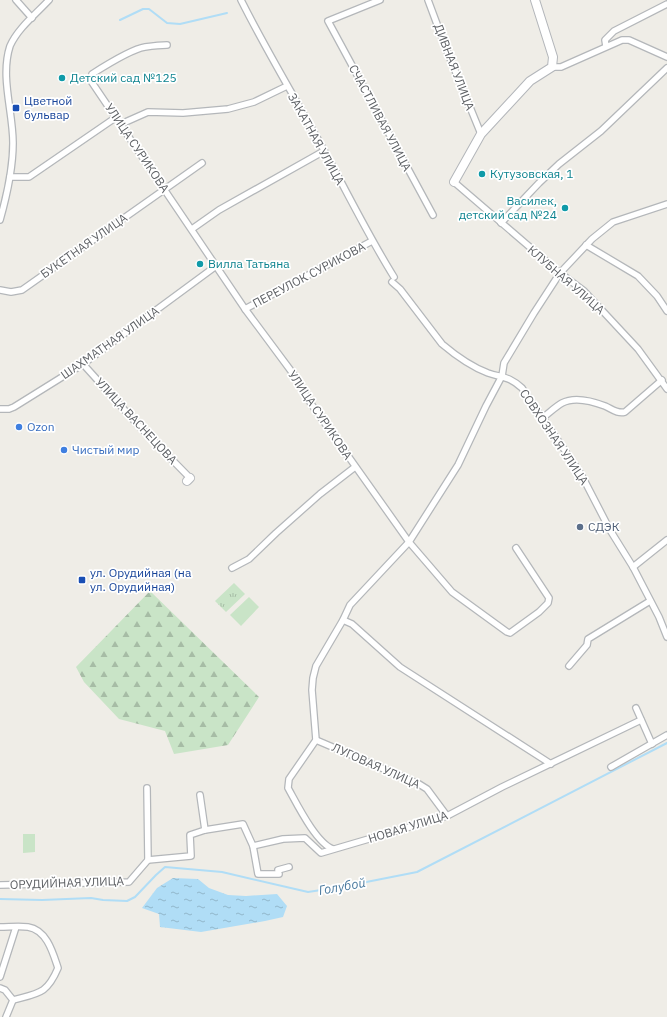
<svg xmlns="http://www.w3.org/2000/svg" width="667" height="1017" font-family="'IBM Plex Sans',sans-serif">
<defs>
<pattern id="forest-firs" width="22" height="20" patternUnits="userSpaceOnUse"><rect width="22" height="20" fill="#c9e4c7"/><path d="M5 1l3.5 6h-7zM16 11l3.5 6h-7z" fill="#a6bca5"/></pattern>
<pattern id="park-tufts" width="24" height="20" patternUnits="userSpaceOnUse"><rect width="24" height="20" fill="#c9e4c7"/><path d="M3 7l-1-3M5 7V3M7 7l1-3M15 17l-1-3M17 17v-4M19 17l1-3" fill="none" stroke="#a6bca5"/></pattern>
<pattern id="water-ripples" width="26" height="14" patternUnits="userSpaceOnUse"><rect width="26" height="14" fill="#b0ddf6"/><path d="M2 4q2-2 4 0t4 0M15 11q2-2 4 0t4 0" fill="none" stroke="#92b7cb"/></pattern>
</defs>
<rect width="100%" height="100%" fill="#efede7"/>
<!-- forest -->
<path fill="url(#forest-firs)" d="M150,591L259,697L228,745L174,754L165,731L119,719L84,682L76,667Z"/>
<!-- park -->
<path fill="url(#park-tufts)" d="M234,583L245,594L226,612L215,601Z"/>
<!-- pitch -->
<g fill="#c9e4c7">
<path d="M249,597L259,607L241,626L230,615Z"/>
<path d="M23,834H35V852L23,853Z"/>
</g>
<!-- water -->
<path fill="url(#water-ripples)" d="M173,878L198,879L209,888L228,895L246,896L277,894L287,906L283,917L265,921L201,932L160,927L159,914L142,908L157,888Z"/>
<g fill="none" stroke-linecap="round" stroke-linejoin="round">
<!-- stream -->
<g stroke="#b0ddf6" stroke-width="2">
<path d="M120,20L143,9H149L167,23L180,24L227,13"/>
<path d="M0,899L42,900L91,898L103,900L127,901L135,897L156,875L165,867L222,872L308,892L341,887L417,872L667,743"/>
</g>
<defs>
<g id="street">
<path d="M16,0L32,18"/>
<path d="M241,0C267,52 297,101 325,152C348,194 369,237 394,277"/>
<path d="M380,0L328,21L433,215"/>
<path d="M428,0L447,51L481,134"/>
<path d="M167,45C159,45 152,46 145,47C132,49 103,67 92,74L91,81L245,309L297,379L307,398L409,542L452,592L507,632L510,633L539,612L548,603L549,598L516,548"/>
<path d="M606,46L605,40L614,31L667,4"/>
<path d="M552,67H561L622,40H629L667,57"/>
<path d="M121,124L148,112L183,113L228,109L254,102L287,86"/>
<path d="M10,177H29L115,118"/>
<path d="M454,182L560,273L584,291L638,349L667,389"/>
<path d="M0,220C7,195 13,169 13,143C13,111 0,77 10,46C18,28 36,14 49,0"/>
<path d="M501,223L539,183L559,164L601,131L667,68"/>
<path d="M192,229L219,210L324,151"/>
<path d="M586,245L638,276L657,296L667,311"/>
<path d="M392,282L400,289L442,344C455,355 472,367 488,373C503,378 509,376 522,388L581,474L610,530L633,567L659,617L667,637"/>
<path d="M0,290L11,292L22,290L202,163"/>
<path d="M245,309L372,241"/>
<path d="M83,364L138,425L190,478"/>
<path d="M0,409H9L14,407L83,364L216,266"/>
<path d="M542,418C548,414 555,407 562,403C575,396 592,401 605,406C612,409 617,414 625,412L662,380"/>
<path d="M633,567L667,540"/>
<path d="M232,568L249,559L276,533L320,494L355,467"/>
<path d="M343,620L352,624L400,667L551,764"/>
<path d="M569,666L587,645L588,639L650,601"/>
<path d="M636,708L652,744"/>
<path d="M316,740L419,784L427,789L447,816"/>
<path d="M611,767L667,735"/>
<path d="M205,830L243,824L253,846L258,874H279L278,870L289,867"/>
<path d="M253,846L283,839L305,838L321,853L447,816L502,787L641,720"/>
<path d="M333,849C316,843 297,804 288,788L289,779L316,740L312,690L313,678L316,666L343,620L350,605L409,542L458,465L486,406L502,376L504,363L534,313L560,273L592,239L613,222L667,204"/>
<path d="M148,860L191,856L190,835L205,830L200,795"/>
<path d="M0,885L129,882L148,860L147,788"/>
<path d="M0,927C9,927 19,926 28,927C47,930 53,953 58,968C47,994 39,993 13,1000"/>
<path d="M0,977L16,927"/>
<path d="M0,988L5,990L13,1000L6,1017"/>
</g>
<g id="secondary">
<path d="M454,182L481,134L530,81L552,67L553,57L535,0"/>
<path d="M187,481L190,478"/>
</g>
</defs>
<!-- street casing -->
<use href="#street" stroke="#b4b7ba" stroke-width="8"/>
<!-- secondary casing -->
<use href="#secondary" stroke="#b3b6ba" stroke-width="10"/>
<!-- street -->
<use href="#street" stroke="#fff" stroke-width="5.5"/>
<!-- secondary -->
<use href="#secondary" stroke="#fff" stroke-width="8"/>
</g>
<!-- markers -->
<g fill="#0f9aa8" stroke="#fff" stroke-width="1.5">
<circle cx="62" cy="78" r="4"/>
<circle cx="482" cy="174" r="4"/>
<circle cx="565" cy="208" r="4"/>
<circle cx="200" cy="264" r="4"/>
</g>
<g fill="#1a4fb4" stroke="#fff" stroke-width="1.5">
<rect x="12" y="104" width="8" height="8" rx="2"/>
<rect x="78" y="576" width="8" height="8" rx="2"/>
</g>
<g fill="#3f7fe0" stroke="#fff" stroke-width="1.5">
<circle cx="19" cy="427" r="4"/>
<circle cx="64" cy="450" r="4"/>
</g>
<circle fill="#5c6f8a" stroke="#fff" stroke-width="1.5" cx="580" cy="527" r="4"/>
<g text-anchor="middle" stroke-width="3.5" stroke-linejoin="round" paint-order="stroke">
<!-- street labels -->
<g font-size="12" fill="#5f6266" stroke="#fff">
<text transform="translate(454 67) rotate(69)" y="4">ДИВНАЯ УЛИЦА</text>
<text transform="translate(380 118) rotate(62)" y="4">СЧАСТЛИВАЯ УЛИЦА</text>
<text transform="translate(316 139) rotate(61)" y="4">ЗАКАТНАЯ УЛИЦА</text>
<text transform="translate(137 148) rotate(56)" y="4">УЛИЦА СУРИКОВА</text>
<text transform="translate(84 246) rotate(-35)" y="4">БУКЕТНАЯ УЛИЦА</text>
<text transform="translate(309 275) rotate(-28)" y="4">ПЕРЕУЛОК СУРИКОВА</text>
<text transform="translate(566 280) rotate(41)" y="4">КЛУБНАЯ УЛИЦА</text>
<text transform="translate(110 343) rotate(-35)" y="4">ШАХМАТНАЯ УЛИЦА</text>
<text transform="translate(320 415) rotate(56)" y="4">УЛИЦА СУРИКОВА</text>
<text transform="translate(136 421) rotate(47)" y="4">УЛИЦА ВАСНЕЦОВА</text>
<text transform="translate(554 437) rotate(56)" y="4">СОВХОЗНАЯ УЛИЦА</text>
<text transform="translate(376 766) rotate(24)" y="4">ЛУГОВАЯ УЛИЦА</text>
<text transform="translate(408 827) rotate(-17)" y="4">НОВАЯ УЛИЦА</text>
<text transform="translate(67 883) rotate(-2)" y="4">ОРУДИЙНАЯ УЛИЦА</text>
</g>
<!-- culture labels -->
<g font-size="12" fill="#0d838f" stroke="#fff" text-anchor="start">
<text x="70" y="82">Детский сад №125</text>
<text x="490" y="178">Кутузовская, 1</text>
<text x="557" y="205" text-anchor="end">Василек,<tspan x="557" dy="14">детский сад №24</tspan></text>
<text x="208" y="268">Вилла Татьяна</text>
</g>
<!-- transit labels -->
<g font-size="12" fill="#164399" stroke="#fff" text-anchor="start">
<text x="24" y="105">Цветной<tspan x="24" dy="14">бульвар</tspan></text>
<text x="90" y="577">ул. Орудийная (на<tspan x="90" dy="14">ул. Орудийная)</tspan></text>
</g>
<!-- shop labels -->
<g font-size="12" fill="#366cbe" stroke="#fff" text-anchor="start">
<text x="27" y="431">Ozon</text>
<text x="72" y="454">Чистый мир</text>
</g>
<!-- service labels -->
<g font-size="12" fill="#4e5e75" stroke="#fff" text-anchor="start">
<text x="588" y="531">СДЭК</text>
</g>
<!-- water labels -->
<g font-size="13" font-style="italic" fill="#4a7a9f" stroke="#fff">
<text transform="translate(342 886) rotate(-10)" y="5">Голубой</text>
</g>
</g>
</svg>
